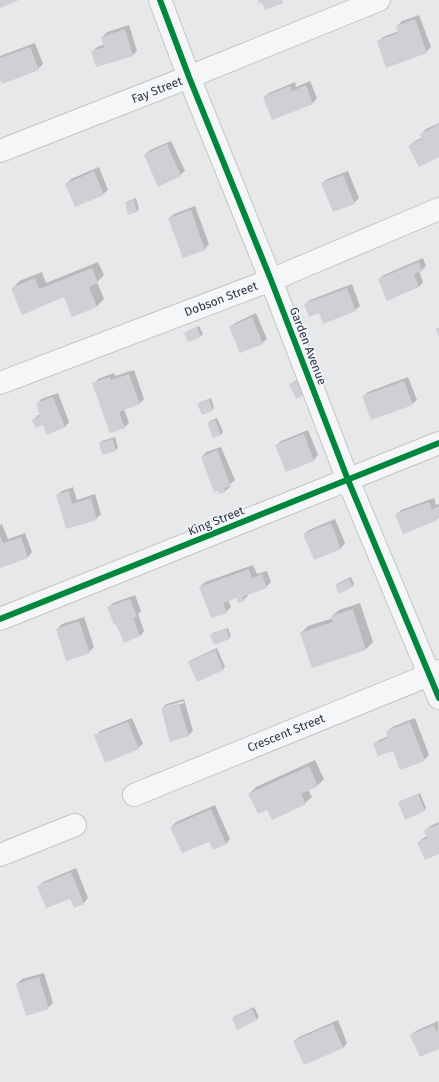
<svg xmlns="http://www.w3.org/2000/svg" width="439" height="1082" font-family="'Fira Sans',sans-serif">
<rect width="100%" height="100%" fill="#e6e8ea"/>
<!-- shadow -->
<g fill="#0003" fill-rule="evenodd">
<path d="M419,15L431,47L426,52L378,42L383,37L399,31L397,26L402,21Z"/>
<path d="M129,25L137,51L133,55L92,52L97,47L105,44L102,37L107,32Z"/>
<path d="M35,43L43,64L38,69L0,77V56Z"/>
<path d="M310,81L317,98L313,103L264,97L269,93L295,82L296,87Z"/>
<path d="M439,123V155L409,146L414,142L423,137L421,134L426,129Z"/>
<path d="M171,141L185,171L180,175L145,155L150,150Z"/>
<path d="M99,167L108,190L103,194L66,184L71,179Z"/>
<path d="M348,171L359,198L354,203L322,183L327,179Z"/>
<path d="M136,198L139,209L137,211L129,213L126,203L128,201Z"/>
<path d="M195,206L209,244L205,249L183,257L169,218L174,214Z"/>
<path d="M423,258L426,266L422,270L419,271L423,282L419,287L379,279L384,275Z"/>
<path d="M98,262L104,275L97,282L104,299L97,306L73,316L65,296L13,288L19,281L42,272L46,283Z"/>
<path d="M352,284L360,306L355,310L320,312L305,305L310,300Z"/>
<path d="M256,313L267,339L262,343L230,327L235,323Z"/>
<path d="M199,326L203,334L201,336L189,341L185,333L188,331Z"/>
<path d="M134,370L144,399L140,403L124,409L129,423L125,427L94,384L98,379L114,373L115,376Z"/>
<path d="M408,377L417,400L412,404L363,397L368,392Z"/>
<path d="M299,379L305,393L303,395L296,398L291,384L293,382Z"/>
<path d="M58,393L69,422L65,427L48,434L44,424L33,420L38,415L41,414L37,404L41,399Z"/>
<path d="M211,398L214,408L212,410L198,404L201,402Z"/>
<path d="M217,418L223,432L221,435L208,423L210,421Z"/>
<path d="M308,430L318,455L314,460L287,471L276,446L281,441Z"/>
<path d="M115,437L118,448L116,450L103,454L100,443L102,441Z"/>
<path d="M221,447L235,480L229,485L230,487L225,491L202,457L206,452Z"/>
<path d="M73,487L77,500L95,494L101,514L96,519L57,495L62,491Z"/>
<path d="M434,498L436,505L439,504V517L436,520L396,515L401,510Z"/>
<path d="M335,519L345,543L341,548L315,559L304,534L309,530Z"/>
<path d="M2,524L8,539L25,533L32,552L28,557L0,567V525Z"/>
<path d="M253,565L257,574L267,571L271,582L266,587L247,594L248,596L243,600L237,597L228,600L231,607L226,612L200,587L205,582Z"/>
<path d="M351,577L354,584L352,587L336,585L338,583Z"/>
<path d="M135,595L141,611L138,614L144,631L140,636L117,622L108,608L113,603Z"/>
<path d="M360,603L373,642L366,649L313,667L301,633L308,626L333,618L332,616L339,610Z"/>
<path d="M84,617L94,647L89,652L57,629L62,624Z"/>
<path d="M228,628L231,636L229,638L211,636L213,633Z"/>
<path d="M217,648L225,667L223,669L189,662L191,660Z"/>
<path d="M184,699L193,731L188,736L162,709L166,704ZM184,701V703L166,708V706Z"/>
<path d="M132,718L143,744L138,748L95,736L100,731Z"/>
<path d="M415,718L429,755L424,760L393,749L374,744L379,740L389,736L387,732L392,727Z"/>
<path d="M315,760L324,779L318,785L308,790L312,797L305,803L268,808L249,794L256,787Z"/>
<path d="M420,793L426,808L424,810L399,803L401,801Z"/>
<path d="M215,805L230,839L226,844L210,840L171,827L176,822Z"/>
<path d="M439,822V853L419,842L423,838L427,836L425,831L430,826Z"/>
<path d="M76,868L88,898L84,903L74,907L71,897L38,887L43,882Z"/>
<path d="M44,973L53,1003L48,1008L17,984L22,979Z"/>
<path d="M254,1007L259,1017L256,1020L233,1018L235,1016Z"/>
<path d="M338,1020L347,1043L343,1048L294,1041L299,1037Z"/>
<path d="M438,1021L439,1048L411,1035L416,1031Z"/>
</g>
<!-- building -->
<g fill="#ced0d3">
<path d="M0,0H19L0,8Z"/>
<path d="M258,0H282L283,3L265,10L262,3L259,4Z"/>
<path d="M415,19L427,53L386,68L377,41L398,33L396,26Z"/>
<path d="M125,29L133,56L96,67L91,51L104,47L101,37Z"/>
<path d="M30,47L39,70L2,84L0,80V58Z"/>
<path d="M306,85L313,104L272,120L263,97L290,86L292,91Z"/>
<path d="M439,124V157L419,167L408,146L422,139L420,134Z"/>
<path d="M167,144L181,176L158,187L144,155Z"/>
<path d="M94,171L104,195L75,207L65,184Z"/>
<path d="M343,175L355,204L333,212L321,183Z"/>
<path d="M134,200L137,212L128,215L125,202Z"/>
<path d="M191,210L205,250L183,258L168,218Z"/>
<path d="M419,262L422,271L414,274L419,287L387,301L378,279Z"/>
<path d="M92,268L98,283L89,287L97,307L72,317L64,297L22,315L11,288L35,278L39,289Z"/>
<path d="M347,288L356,311L323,324L319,313L309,317L304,304Z"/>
<path d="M252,317L263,344L240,353L229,327Z"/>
<path d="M197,327L201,337L188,342L184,333Z"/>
<path d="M436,328H439V338Z"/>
<path d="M129,374L140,404L119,412L125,428L110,433L92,383L110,377L111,380Z"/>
<path d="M297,381L303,396L296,399L289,384Z"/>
<path d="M404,381L413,405L371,420L362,396Z"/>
<path d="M53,397L65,427L47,435L43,425L36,428L32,420L40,416L36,403Z"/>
<path d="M209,399L213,411L202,415L197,404Z"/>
<path d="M215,420L221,435L213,438L207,423Z"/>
<path d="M304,434L314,461L286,472L275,445Z"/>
<path d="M113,439L116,451L102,455L99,443Z"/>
<path d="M217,450L231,486L224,488L226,492L219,494L218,491L214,492L201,457Z"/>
<path d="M69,491L72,504L91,498L97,520L66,529L56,495Z"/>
<path d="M429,502L432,509L439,506V518L436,519V521L403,534L395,514Z"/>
<path d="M331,523L341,549L314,560L303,534Z"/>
<path d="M0,536L3,543L21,537L28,558L0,568Z"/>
<path d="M249,569L252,578L262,574L267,588L242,597L244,601L238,603L237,598L223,603L227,613L211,618L199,587Z"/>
<path d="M349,579L353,587L339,594L335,585Z"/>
<path d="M130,599L137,617L133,618L140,636L124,643L116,624L114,625L107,607Z"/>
<path d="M353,609L366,650L312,668L300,633L333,622L331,616Z"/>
<path d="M79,621L90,653L66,661L56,629Z"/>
<path d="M226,629L230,639L214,645L210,635Z"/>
<path d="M215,650L224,670L197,682L188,662Z"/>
<path d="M179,703L189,736L170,742L161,708Z"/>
<path d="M128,722L139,749L105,763L94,735Z"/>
<path d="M410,722L425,761L400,770L393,751L378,756L373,744L388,738L386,731Z"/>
<path d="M309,766L318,786L301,794L306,804L272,820L267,810L258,814L248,794Z"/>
<path d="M418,794L425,811L405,820L398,802Z"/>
<path d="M211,809L226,844L213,850L209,842L182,853L170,827Z"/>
<path d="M439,824V854L425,860L417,842L427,838L424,830Z"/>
<path d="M71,872L84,904L74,908L70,899L46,908L37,886Z"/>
<path d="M39,977L49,1009L26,1016L16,984Z"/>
<path d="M252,1009L257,1020L237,1030L232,1018Z"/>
<path d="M333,1024L343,1048L304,1065L293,1041Z"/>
<path d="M434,1025L439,1037V1049L420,1057L410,1035Z"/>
</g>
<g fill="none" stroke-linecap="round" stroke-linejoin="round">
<defs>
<g id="minor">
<path d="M160,0L189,77L271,280L348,480L439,698"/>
<path d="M0,151L189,77L379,0"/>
<path d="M0,383L271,280L439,209"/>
<path d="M0,619L140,563L439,443"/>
<path d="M134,795L439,671"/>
<path d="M0,855L75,825"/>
</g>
</defs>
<!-- minor casing -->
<use href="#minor" stroke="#c4c6c8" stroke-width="24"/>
<!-- minor -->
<use href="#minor" stroke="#f5f6f7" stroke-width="22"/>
<defs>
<g id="cycleway">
<path d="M160,0L189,77L271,280L348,480L439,698"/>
<path d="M0,619L140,563L439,443"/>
</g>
</defs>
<!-- cycleway casing -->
<use href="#cycleway" stroke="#f4f6f9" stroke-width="8"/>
<!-- cycleway -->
<use href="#cycleway" stroke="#00873e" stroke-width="6"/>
</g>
<g text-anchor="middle" stroke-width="3" stroke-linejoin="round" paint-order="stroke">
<!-- street labels -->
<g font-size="12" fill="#2b3445" stroke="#f4f6f9">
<text transform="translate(157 90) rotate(-21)" y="4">Fay Street</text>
<text transform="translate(221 299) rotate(-21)" y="4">Dobson Street</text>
<text transform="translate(308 346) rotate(69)" y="4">Garden Avenue</text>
<text transform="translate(216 521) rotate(-22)" y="4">King Street</text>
<text transform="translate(286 733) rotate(-22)" y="4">Crescent Street</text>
</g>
</g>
</svg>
